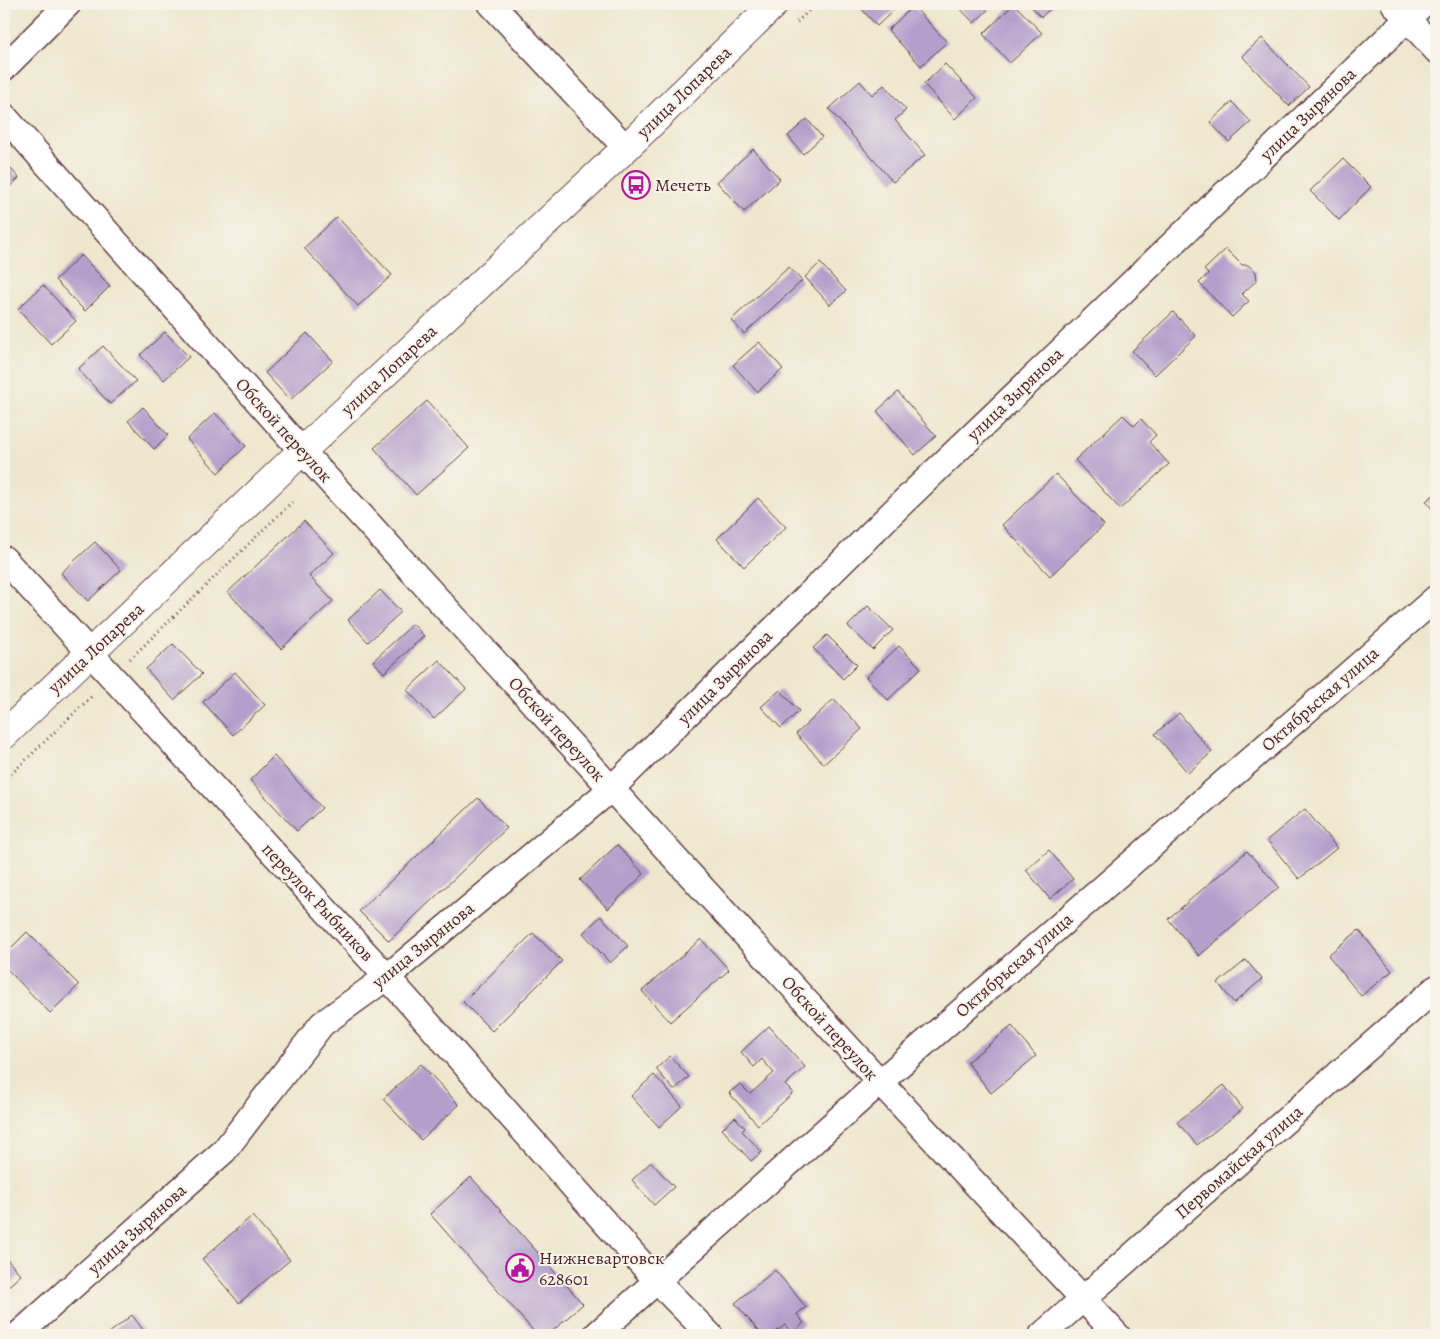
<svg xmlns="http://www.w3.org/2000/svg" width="1440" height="1339" font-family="Alegreya,serif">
<rect width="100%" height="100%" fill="#f7f3e8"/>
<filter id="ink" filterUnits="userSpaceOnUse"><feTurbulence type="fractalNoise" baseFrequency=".02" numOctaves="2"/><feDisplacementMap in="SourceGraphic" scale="10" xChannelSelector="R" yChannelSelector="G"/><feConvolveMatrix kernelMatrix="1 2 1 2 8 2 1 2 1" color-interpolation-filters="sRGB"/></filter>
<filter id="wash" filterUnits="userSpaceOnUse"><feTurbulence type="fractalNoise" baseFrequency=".0096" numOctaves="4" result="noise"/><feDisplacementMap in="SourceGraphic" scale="20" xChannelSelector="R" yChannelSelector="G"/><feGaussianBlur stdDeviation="1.12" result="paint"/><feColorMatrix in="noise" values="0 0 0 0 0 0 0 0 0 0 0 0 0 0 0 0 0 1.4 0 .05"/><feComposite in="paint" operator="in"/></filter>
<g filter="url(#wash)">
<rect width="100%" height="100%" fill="#ede7cd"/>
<g id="blocks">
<!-- building -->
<g fill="#b2a0cc">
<path d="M857,4H894L897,7L877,26Z"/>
<path d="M956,4H994L974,23Z"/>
<path d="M1014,4L1042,33L1010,63L983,34Z"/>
<path d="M1029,4H1056L1041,17Z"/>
<path d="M913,6L947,42L921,66L888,30Z"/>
<path d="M1262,38L1309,87L1289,106L1242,56Z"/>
<path d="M945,64L977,98L955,119L924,84Z"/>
<path d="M860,81L872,95L884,85L906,110L895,120L925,155L893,182L829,109Z"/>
<path d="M1232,102L1251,122L1229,142L1210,122Z"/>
<path d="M807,119L822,137L803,154L788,136Z"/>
<path d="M753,149L780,179L744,212L717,182Z"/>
<path d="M1343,159L1371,187L1339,220L1310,191Z"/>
<path d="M4,161L19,178L4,192Z"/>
<path d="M337,217L392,275L358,306L304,248Z"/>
<path d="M1226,249L1242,265H1248L1256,272L1257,280L1242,294L1249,301L1232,317L1199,283L1208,274L1204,270Z"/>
<path d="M81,255L110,286L85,311L55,280Z"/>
<path d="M820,263L846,291L830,305L805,277Z"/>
<path d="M789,267L802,281L744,334L731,320Z"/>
<path d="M43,285L76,321L51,344L18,309Z"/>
<path d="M1173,312L1196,336L1155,375L1132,351Z"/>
<path d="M165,332L189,357L164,380L140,355Z"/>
<path d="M307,333L333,361L290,400L265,373Z"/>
<path d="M759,342L783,369L757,392L733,365Z"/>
<path d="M103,346L136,381L110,404L78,369Z"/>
<path d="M898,392L936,436L915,455L877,411Z"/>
<path d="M427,401L469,448L416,495L374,448Z"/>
<path d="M143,407L168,435L154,449L128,421Z"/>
<path d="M215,413L246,446L218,473L187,439Z"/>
<path d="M1123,415L1134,426L1141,419L1156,435L1149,442L1169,464L1120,509L1075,460Z"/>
<path d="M1056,474L1104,525L1050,576L1002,525Z"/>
<path d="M1436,493V514L1426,501Z"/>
<path d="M758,498L786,527L744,567L717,539Z"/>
<path d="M304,521L334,553L309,576L333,601L281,649L228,592Z"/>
<path d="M95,542L121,570L88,601L61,573Z"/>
<path d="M380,590L401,612L368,642L348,620Z"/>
<path d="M868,606L893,630L873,650L848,626Z"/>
<path d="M413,624L424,636L384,673L373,661Z"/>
<path d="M827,635L857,665L843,679L813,648Z"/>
<path d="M173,644L202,674L174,700L146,669Z"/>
<path d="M899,646L921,668L888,700L866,677Z"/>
<path d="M439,660L466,689L434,719L407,690Z"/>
<path d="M235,672L265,705L233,735L203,702Z"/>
<path d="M780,690L799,711L781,728L761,707Z"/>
<path d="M834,699L862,729L824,764L796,734Z"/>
<path d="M1179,713L1212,752L1188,773L1155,734Z"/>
<path d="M274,756L322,808L297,831L250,780Z"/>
<path d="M478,798L507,828L389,941L359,911Z"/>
<path d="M1305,809L1337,848L1299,879L1267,840Z"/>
<path d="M617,845L644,874L608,909L580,880Z"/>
<path d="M1049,850L1073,879L1050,899L1026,870Z"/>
<path d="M1247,851L1279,887L1199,956L1168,919Z"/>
<path d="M601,916L628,946L610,963L583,933Z"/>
<path d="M1359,930L1392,971L1361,996L1328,955Z"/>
<path d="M27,932L79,985L50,1013L4,966V955Z"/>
<path d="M533,933L562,961L492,1031L463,1002Z"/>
<path d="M701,939L729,970L670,1022L642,991Z"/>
<path d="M1246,960L1262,979L1234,1003L1218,983Z"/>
<path d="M769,1026L805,1067L785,1085L793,1093L758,1125L729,1093L740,1084L750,1094L774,1073L762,1059L754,1067L741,1052Z"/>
<path d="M1012,1026L1036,1056L991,1093L967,1062Z"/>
<path d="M670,1056L689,1077L674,1090L656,1069Z"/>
<path d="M421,1064L459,1105L421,1140L383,1099Z"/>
<path d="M654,1075L682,1106L659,1127L631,1096Z"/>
<path d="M1224,1085L1243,1109L1197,1145L1177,1122Z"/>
<path d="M735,1117L745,1128L742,1131L762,1152L751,1161L722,1129Z"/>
<path d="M651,1162L674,1187L654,1205L632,1180Z"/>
<path d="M471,1177L583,1304L548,1335H537L430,1214Z"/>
<path d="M252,1216L290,1260L239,1303L202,1259Z"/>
<path d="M4,1256L21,1275L4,1290Z"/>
<path d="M775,1270L806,1307L797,1314L804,1323L792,1333L785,1325L772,1335H762L735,1303Z"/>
<path d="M132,1315L147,1335H109L108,1334Z"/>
</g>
</g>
</g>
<g filter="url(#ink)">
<use href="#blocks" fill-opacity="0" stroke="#623d43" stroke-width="1"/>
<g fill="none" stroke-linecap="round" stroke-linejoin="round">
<defs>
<g id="street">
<path d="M491,4L626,148"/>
<path d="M1394,4L1436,50"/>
<path d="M4,68L68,4"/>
<path d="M4,116L302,451L880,1082L1117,1335"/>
<path d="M4,559L387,977L657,1281L710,1335"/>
<path d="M18,1335L224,1151L322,1024L387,977L611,789L900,505L1423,4"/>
<path d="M596,1335L880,1082L1436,598"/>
<path d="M1042,1335L1436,988"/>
</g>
<path id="secondary" d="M4,735L302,451L626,148L774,4"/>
</defs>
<!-- street casing -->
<use href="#street" stroke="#623d43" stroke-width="28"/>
<!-- secondary casing -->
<use href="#secondary" stroke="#623d43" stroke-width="30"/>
<!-- path -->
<g stroke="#623d43" stroke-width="3" stroke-dasharray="1 4" stroke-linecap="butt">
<path d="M797,22L816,4"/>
<path d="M130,659L292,502"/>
<path d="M4,781L93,695"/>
</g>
<!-- street -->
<use href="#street" stroke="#fff" stroke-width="25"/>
<!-- secondary -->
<use href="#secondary" stroke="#fff" stroke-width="28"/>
</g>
</g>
<!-- icons -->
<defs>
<symbol id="bus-ring" viewBox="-11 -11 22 22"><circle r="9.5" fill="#f7f3e8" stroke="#b5179e" stroke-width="1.5"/><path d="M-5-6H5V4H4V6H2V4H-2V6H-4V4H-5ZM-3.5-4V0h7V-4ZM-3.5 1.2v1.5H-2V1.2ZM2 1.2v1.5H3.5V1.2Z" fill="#b5179e"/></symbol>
<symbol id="civic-ring" viewBox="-11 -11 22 22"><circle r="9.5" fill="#f7f3e8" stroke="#b5179e" stroke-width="1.5"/><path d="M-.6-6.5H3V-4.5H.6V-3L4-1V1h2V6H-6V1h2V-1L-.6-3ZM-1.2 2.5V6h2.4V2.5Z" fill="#b5179e"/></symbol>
</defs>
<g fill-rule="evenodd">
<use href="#bus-ring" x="620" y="169" width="32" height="32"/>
<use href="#civic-ring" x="504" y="1252" width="32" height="32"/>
</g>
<g text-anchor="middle" stroke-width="4" stroke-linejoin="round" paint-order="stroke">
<!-- street labels -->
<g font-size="18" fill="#4a1f2b" stroke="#f7f3e8">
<text transform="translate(684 92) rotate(-44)" y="6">улица Лопарева</text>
<text transform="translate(1308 114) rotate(-44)" y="6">улица Зырянова</text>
<text transform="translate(389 370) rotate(-43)" y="6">улица Лопарева</text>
<text transform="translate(1015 394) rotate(-44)" y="6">улица Зырянова</text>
<text transform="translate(284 430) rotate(48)" y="6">Обской переулок</text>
<text transform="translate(96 648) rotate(-43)" y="6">улица Лопарева</text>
<text transform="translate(725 677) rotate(-45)" y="6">улица Зырянова</text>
<text transform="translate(1320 699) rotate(-41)" y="6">Октябрьская улица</text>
<text transform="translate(557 729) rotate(48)" y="6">Обской переулок</text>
<text transform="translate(318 902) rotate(47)" y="6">переулок Рыбников</text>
<text transform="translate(423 945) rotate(-39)" y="6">улица Зырянова</text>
<text transform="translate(1014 965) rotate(-41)" y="6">Октябрьская улица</text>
<text transform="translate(830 1028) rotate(48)" y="6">Обской переулок</text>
<text transform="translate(1239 1162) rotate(-41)" y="6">Первомайская улица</text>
<text transform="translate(137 1229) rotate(-42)" y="6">улица Зырянова</text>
</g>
<!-- poi labels -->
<g font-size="18" fill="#4a1f2b" stroke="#f7f3e8" text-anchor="start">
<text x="655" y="191">Мечеть</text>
<text x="539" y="1264">Нижневартовск<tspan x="539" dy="21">628601</tspan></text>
</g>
</g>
<!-- margin -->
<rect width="1440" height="1339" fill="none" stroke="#f7f3e8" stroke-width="20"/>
</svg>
